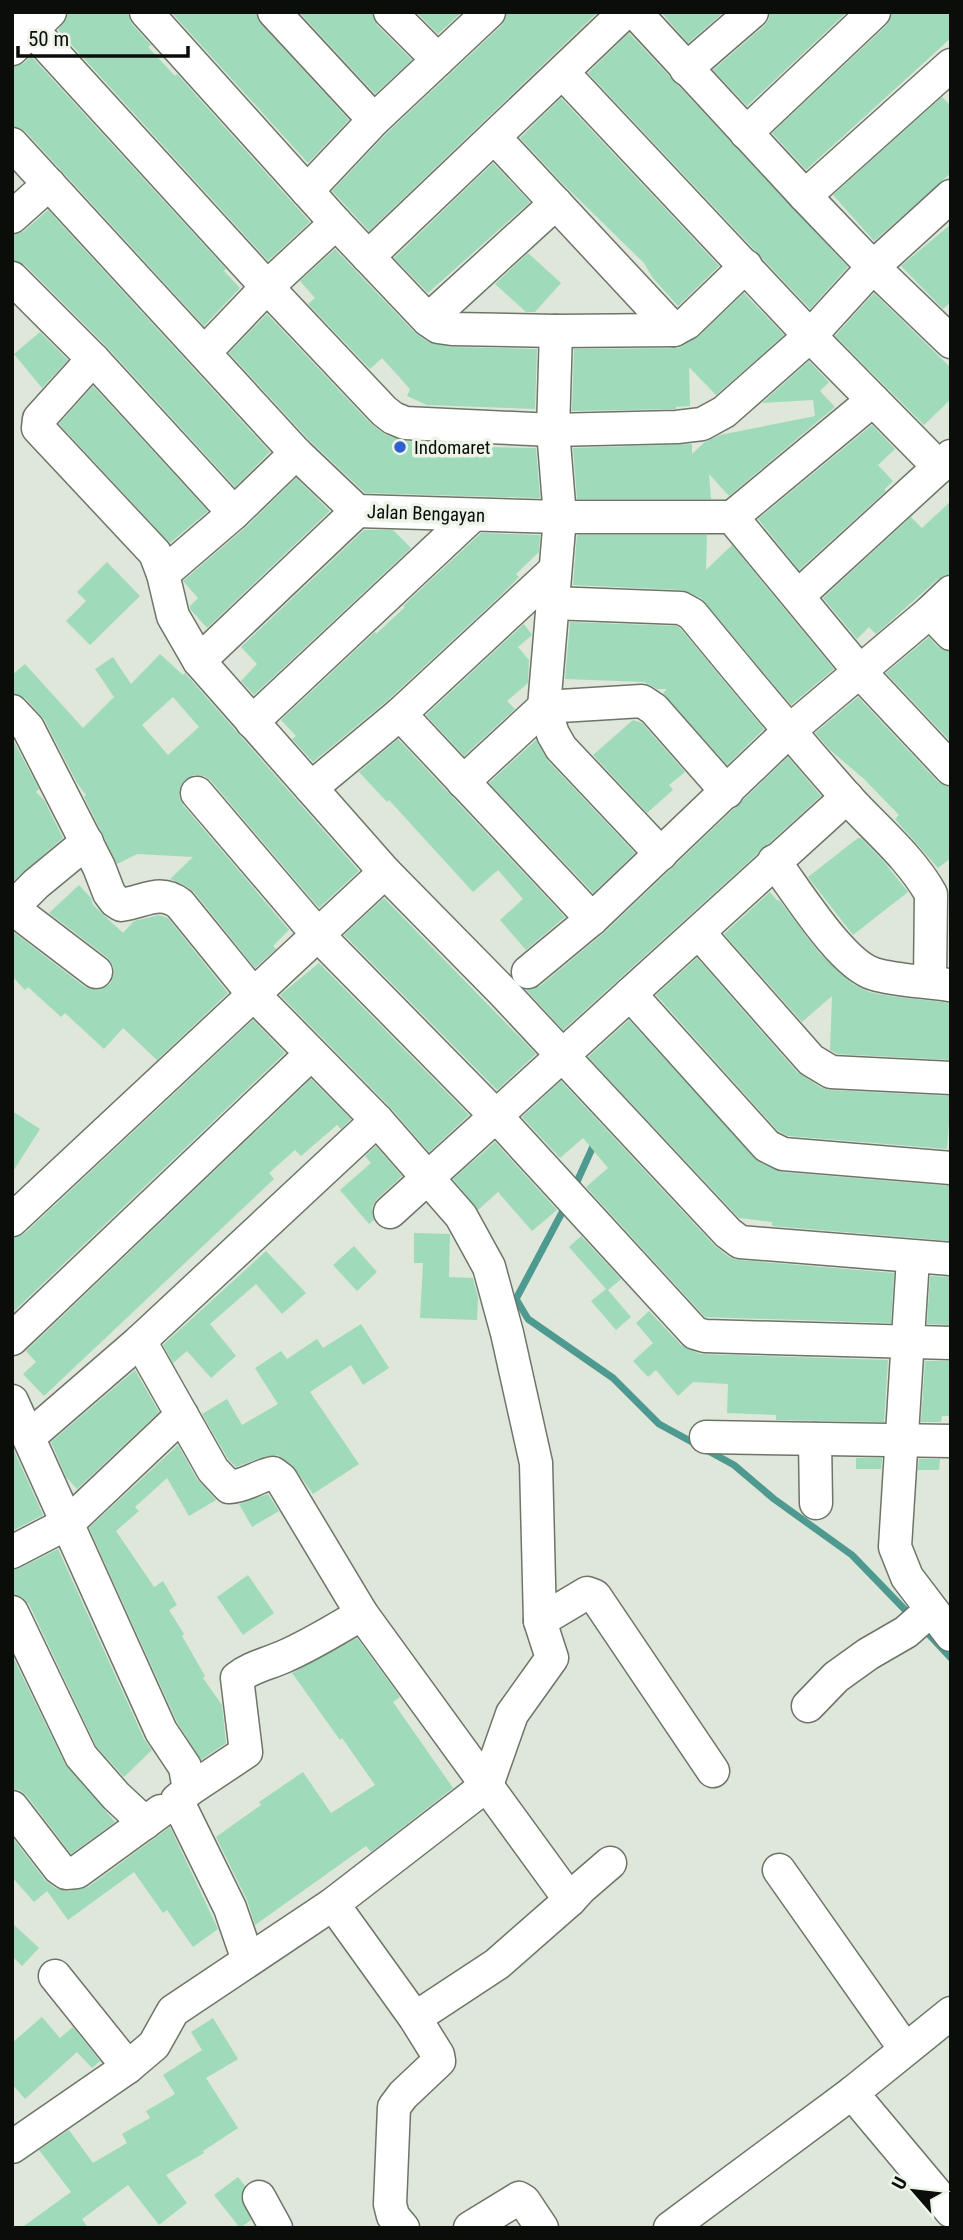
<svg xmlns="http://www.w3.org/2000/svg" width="963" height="2240" font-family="'Roboto Condensed',sans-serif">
<rect width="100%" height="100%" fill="#dee7d9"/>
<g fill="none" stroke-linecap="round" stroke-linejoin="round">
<!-- stream -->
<g stroke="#4e9a91" stroke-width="7">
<path d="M575,1186L595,1142"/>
<path d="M566,1205L516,1299L528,1319L613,1378L659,1424L734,1465L774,1499L852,1555L912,1617"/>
<path d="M923,1628L951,1658"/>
</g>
</g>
<!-- building -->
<g fill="#9fdbba" fill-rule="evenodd">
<path d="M68,12H127L132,24L151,45L148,47L175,76L177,74L310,222L268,261L58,30L67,18Z"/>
<path d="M171,12H256L261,24L349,120L308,163Z"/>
<path d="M299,12H372L377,25L412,60L375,94Z"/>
<path d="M416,12H462L438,34Z"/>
<path d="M507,12H598L369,231L332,191L387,133L502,25Z"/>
<path d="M661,12H724L688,43Z"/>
<path d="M770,12H847L747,106L713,70L764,26L769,19Z"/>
<path d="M892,12H951V38L806,170L772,133L887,25Z"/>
<path d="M629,33L848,267L810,309L588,73Z"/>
<path d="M31,56L226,269L224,271L240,288L204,326L26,132L12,126V67L24,63Z"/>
<path d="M942,97L951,106V173L874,241L833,195Z"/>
<path d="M561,98L719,266L678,306L652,277L644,263L563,184L520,138Z"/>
<path d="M493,163L530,202L428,293L394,258Z"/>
<path d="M48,210L270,452L235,487L106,346L25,265L12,260V235L24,231Z"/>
<path d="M951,224V302L943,309L901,266Z"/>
<path d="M335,249L415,333L428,342L452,347L537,349L535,409L427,405L407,396L410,389L382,358L370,369L308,304L315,298L300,281Z"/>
<path d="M528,253L561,283L535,312H526L495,284Z"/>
<path d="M744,293L784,335L716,395L689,367L690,406L676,407V409L572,411L574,349L679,348L699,336Z"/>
<path d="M874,293L951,368V399L924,425L835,336Z"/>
<path d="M267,314L371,424L386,435L404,441L479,446V447L536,448L540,498L365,493L309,440L229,353Z"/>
<path d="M40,332L68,360L42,388L14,354Z"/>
<path d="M809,361L829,382L820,391L835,407L729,496L709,474L711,499H577L573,448L692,444V454L705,442L720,435L815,416L813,400L762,403Z"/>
<path d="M93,386L208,511L170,543L59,424Z"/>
<path d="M872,425L895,449L878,465L893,481L884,490L886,491L799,570L758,519Z"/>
<path d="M296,478L330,511L207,628L190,609V606L198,598L183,581L246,527Z"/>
<path d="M951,501V574L938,579L876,634L869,627L857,639L823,598L911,517L922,528Z"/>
<path d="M364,530H393L411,548L254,695L241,681L257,664L241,647Z"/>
<path d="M481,533L540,535L539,552L516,574L519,577L499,597L388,700L313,762L292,739L296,736L281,720L375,632L376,634L405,607L403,606Z"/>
<path d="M577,535H707L706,570L732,545L834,669L791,705L701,598L682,590L573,585Z"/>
<path d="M107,562L140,596L90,645L66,621L86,601L77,592Z"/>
<path d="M570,622L676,626L680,628L764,729L727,765L663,693L667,689H657L644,682L565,679Z"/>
<path d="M524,624L532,635L518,647L529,660L528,683L507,701L515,709L464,756L426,715Z"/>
<path d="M929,637L938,647L951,652V742L886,673Z"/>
<path d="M160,654L183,675L185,673L359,871L319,908L211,781L204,776L194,775L185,780L180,788L179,796L183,805L289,930L273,946L276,949L255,968L194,892L182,884L170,879L193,857L137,854L117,864L84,797L86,795L77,783L44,719L25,698L12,693V675L25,664L83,728L114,697L95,669L113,657L131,684ZM173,697L199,727L168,755L142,725Z"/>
<path d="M858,697L938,782L951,787V858L938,868L895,819L899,815L863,778L830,750L815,733Z"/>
<path d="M633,720L642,723L685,772L669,785L673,790L647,813L593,755Z"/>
<path d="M12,738L39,789L36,792L44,800L63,838L12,882Z"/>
<path d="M398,739L565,917L526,950L500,920L523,899L498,870L473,892L389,800L387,802L359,772Z"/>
<path d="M536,740L548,761L635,853L593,893L489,783Z"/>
<path d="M788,757L821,796L563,1030L526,990L540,986L605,932Z"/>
<path d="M858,838H861L884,862L908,892L853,935L808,877Z"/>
<path d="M79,885L91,898L93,905L123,933L134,921L159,915L168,918L228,993L157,1060L123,1028L104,1049L65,1013L61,1017L28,987L25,990L12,976V931L85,987L94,990L102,989L111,983L114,974L113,966L108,958L49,913Z"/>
<path d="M770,892L778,901L779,900L820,954L853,984L869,992L889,996L951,1003V1060L837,1054L830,1050L832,996L802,1022L724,934Z"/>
<path d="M384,898L536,1054L497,1090L344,935Z"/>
<path d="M697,958L797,1072L822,1088L830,1090L951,1096L947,1149L788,1136L778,1131L656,995Z"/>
<path d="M319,963L469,1115L429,1152L390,1107L280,995Z"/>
<path d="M253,1020L285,1053L12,1313V1238L25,1233Z"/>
<path d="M629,1020L759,1162L781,1172L951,1186V1241L772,1226V1222L739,1218L588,1057Z"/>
<path d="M311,1079L351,1119L341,1129L337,1125L301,1156L295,1150L269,1173L274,1179L44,1396L23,1374L36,1362L26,1351Z"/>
<path d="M561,1081L715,1246L729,1257L739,1260L894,1273L891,1323L705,1317L586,1187L608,1168L583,1138L560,1158L522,1117Z"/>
<path d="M12,1111L40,1129L12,1173Z"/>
<path d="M495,1142L557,1210L532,1231L498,1192L478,1210L453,1179Z"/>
<path d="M376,1146L402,1176L377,1199L372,1207L374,1220L369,1224L340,1190L371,1163L365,1156Z"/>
<path d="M414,1233L450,1234L449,1277L473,1278L478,1297L477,1320L420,1318L423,1263H414Z"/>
<path d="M581,1236L621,1279L608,1290L631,1317L616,1330L591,1301L606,1289L569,1247Z"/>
<path d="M354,1246L377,1272L357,1291L333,1265Z"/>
<path d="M266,1251L306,1293L282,1314L256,1284L210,1324L236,1356L211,1378L187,1351L173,1363L163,1345Z"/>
<path d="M930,1276L951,1277V1325L927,1324Z"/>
<path d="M649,1311L681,1345L700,1354L888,1360L884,1422L776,1420V1415L727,1413L728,1384L693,1382L678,1396L656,1370L648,1377L633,1361L653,1343L636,1323Z"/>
<path d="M361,1324L389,1368L363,1385L351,1365L310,1392L359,1464L313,1494L292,1465L277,1455L263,1457L236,1467L228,1459L202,1414L227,1399L242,1425L278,1404L255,1368L281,1351L287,1359L317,1339L323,1348Z"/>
<path d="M925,1361H951V1416H942L941,1422H921Z"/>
<path d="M135,1370L159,1412L77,1489L66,1477L51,1442Z"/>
<path d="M178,1445L197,1479L216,1500L189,1516L167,1478L135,1507L139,1511L116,1531L154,1587L163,1581L177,1605L169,1610L184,1634L182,1636L205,1676L203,1678L222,1705L226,1743L201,1760L177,1722L89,1528Z"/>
<path d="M12,1446L43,1515L12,1531Z"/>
<path d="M856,1458H882L881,1469H856Z"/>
<path d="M919,1459H940L939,1470H918Z"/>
<path d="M268,1494L279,1511L252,1527L239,1504Z"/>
<path d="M58,1549L144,1739L152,1750L124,1777L96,1746L29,1604L22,1597L12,1594V1570L20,1568Z"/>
<path d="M248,1575L274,1613L243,1635L217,1597Z"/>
<path d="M357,1638L400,1697L393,1702L453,1788L371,1852L366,1846L255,1925L247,1900L216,1837L261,1805L259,1802L303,1772L331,1813L375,1785L342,1738L340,1740L292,1673Z"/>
<path d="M12,1655L65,1764L115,1822L71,1854L27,1796L20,1790L12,1789Z"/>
<path d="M170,1827L218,1929L193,1947L167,1910L163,1913L134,1872L68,1920L47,1891L34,1902L12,1877V1837L45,1880L55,1888L68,1891L88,1887Z"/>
<path d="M12,1923L39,1948L22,1966L12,1956Z"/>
<path d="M42,2017L60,2038L73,2027L100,2061L92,2068L77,2052L25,2099L12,2084V2043Z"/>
<path d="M213,2018L238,2059L206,2078L238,2128L203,2151L204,2153L166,2175L187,2203L159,2225L128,2185L82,2219L88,2228H21L71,2192L39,2150L69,2130L93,2163L127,2143L122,2134L150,2118L146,2111L175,2094L163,2075L202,2050L191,2032Z"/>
<path d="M238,2177L245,2186L241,2197L251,2220L240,2228L214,2195Z"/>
</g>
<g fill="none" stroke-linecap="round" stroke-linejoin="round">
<defs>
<g id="minor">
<path d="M16,12L267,287L384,411L393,418L405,423L553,430L677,427L702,424L724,412L810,336L873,267L951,196"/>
<path d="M146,12L336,223L428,320L438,327L452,329L556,331L553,430L560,517L544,707L553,734L561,748L661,854"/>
<path d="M274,12L374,120"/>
<path d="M390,12L438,60"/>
<path d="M635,12L805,196L873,267L951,342"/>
<path d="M12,49L50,12"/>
<path d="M686,69L752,12"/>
<path d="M563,73L810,336L939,467"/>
<path d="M746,133L874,12"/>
<path d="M495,138L674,330"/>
<path d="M12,144L296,453L357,511L560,517H732L873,400"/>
<path d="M307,191L374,120L489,12"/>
<path d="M805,196L951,65"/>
<path d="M12,217L49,184"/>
<path d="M368,257L625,12"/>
<path d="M12,278L93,359L234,513"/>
<path d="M428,320L556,203"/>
<path d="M556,331L674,330L687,323L746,266"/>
<path d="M205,352L267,287L336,223"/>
<path d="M93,359L39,419L38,428L155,553L163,574L173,616L199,661L385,872L504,993L728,1233L740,1242L951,1259"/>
<path d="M732,517L860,672L951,769"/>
<path d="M163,574L234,513L296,453"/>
<path d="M798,596L951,456"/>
<path d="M552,603L681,608L692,614C742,675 792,735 844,794C873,827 909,855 931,894L930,982"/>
<path d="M930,612L951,634"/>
<path d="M199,661L357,511"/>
<path d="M12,711L28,728L99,867L109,893L115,901L121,905C144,902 160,888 180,904L253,994L377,1120L461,1216L489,1267L507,1333L536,1463L540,1621L552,1658L512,1714L487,1785L333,1904L173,2011L154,2045L128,2067L12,2147"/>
<path d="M400,714L592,919"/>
<path d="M252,722L473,515"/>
<path d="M463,782L544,707L642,701L654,709L727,792"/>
<path d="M311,788L400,714L555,570"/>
<path d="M197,793L318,935L497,1117L695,1333L705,1336L951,1343"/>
<path d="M774,861C796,890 841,964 874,974C897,981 925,981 949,985"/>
<path d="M13,907L36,884L87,842"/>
<path d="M12,908L96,972"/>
<path d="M699,933L811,1060L831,1072L951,1078"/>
<path d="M528,972L592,919L789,731L930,612L951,592"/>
<path d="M630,994L767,1146L783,1154L951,1168"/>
<path d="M390,1212L847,797"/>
<path d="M12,1220L385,872"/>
<path d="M913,1258L895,1547L907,1577L951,1635"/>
<path d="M12,1339L310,1055"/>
<path d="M140,1341L213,1470L229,1487C247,1486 257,1476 273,1473L281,1479L362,1614L570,1900L581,1888L610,1863"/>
<path d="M12,1401L161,1731L185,1767L189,1790L177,1800L230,1908L248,1960"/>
<path d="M29,1437L140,1341L377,1120"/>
<path d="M706,1437L951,1441"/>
<path d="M815,1439L816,1503"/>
<path d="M12,1552L68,1523L182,1415"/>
<path d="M12,1612L81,1756L116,1796L145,1823"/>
<path d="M540,1621L587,1593L595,1596L713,1771"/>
<path d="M808,1706L836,1677L868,1654L906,1632L931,1610"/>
<path d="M189,1790L246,1752L237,1678C251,1667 267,1664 283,1657C311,1645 336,1629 362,1614"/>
<path d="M12,1807L59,1868L66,1873L77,1872L161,1811"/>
<path d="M779,1870L905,2049"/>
<path d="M333,1904L415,2018L438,2055L439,2061L403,2095L394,2107L390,2204L393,2216L403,2228"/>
<path d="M55,1976L128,2067"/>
<path d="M415,2018L497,1964L570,1900"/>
<path d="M852,2093L951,2211"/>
<path d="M259,2197L276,2228"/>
<path d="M470,2228L519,2198L524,2201L542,2228"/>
<path d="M670,2228L852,2093L951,2013"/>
</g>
</defs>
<!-- minor casing -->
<use href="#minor" stroke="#6d7568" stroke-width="35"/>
<!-- minor -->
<use href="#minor" stroke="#fff" stroke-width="32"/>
</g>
<!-- markers -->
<circle fill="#2f60cf" stroke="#ebf4e6" stroke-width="2.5" cx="400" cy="447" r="7"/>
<g text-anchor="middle" stroke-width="7" stroke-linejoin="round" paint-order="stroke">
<!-- poi labels -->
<g font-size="19" fill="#0a0d09" stroke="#ebf4e6" text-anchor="start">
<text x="414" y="454">Indomaret</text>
</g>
<!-- street labels -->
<g font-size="19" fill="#0a0d09" stroke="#ebf4e6">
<text transform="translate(426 513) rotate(2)" y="7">Jalan Bengayan</text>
</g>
</g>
<!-- border -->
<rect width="963" height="2240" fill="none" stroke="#0a0d09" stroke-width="28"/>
<!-- north arrow -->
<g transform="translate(914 2191) rotate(298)" stroke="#ebf4e6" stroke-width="5" paint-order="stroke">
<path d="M0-5L12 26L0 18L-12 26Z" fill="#0a0d09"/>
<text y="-10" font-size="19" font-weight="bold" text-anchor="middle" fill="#0a0d09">U</text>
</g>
<!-- scale -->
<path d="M18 46v10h170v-10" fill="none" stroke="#0a0d09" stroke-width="3.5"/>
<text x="28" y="46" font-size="21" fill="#0a0d09" stroke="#ebf4e6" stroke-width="5" paint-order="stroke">50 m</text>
</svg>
